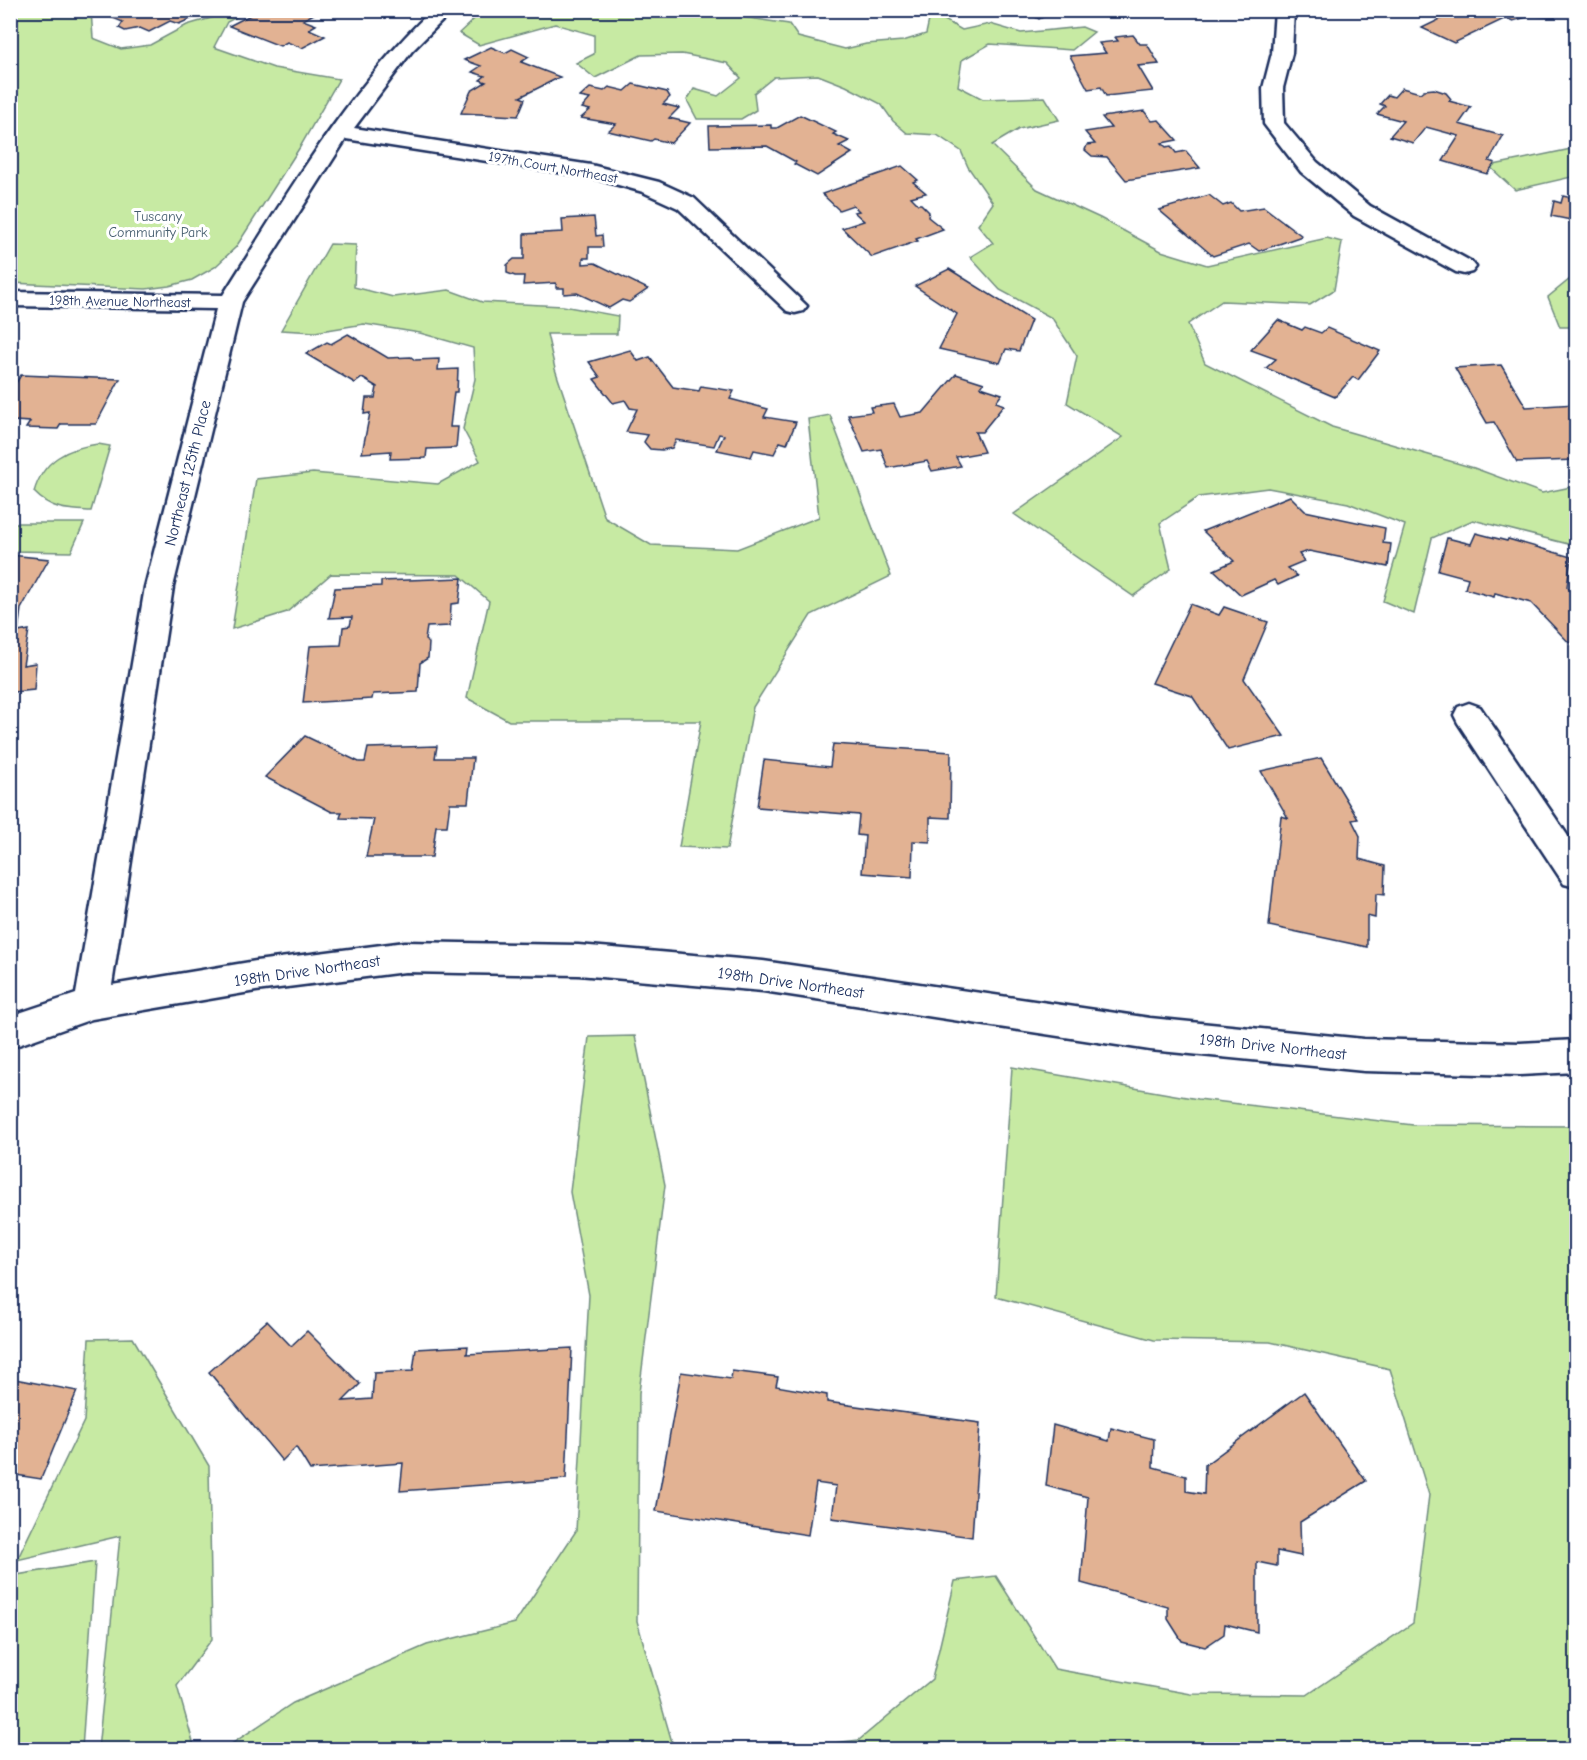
<svg xmlns="http://www.w3.org/2000/svg" width="1587" height="1760" font-family="'Comic Neue',sans-serif">
<rect width="100%" height="100%" fill="#fff"/>
<filter id="ink" filterUnits="userSpaceOnUse"><feTurbulence type="fractalNoise" baseFrequency=".0167" numOctaves="2"/><feDisplacementMap in="SourceGraphic" scale="12" xChannelSelector="R" yChannelSelector="G"/><feConvolveMatrix kernelMatrix="1 2 1 2 8 2 1 2 1" color-interpolation-filters="sRGB"/></filter>
<g filter="url(#ink)">
<!-- green -->
<g fill="#c7eaa3" stroke="#718c80" stroke-width="1.5">
<path d="M11,10L91,11L93,38L121,49L150,45L187,25L235,11H248L227,22L214,47L274,68L339,79L300,147L236,247L215,267L192,280L169,286L146,289L11,283Z"/>
<path d="M484,10H609L641,15L702,11L789,24L798,37L845,49L866,44L903,41L926,34L931,11H942L939,17L962,30L990,24L1021,33L1082,27L1094,32L1072,50L990,44L962,60L958,86L983,99L1045,97L1059,120L1019,129L992,145L1037,189L1100,218L1161,251L1207,265L1327,238L1342,242L1334,290L1310,305L1222,301L1188,324L1205,363L1332,427L1474,468L1542,493L1576,486V546L1473,520L1432,538L1414,614L1383,601L1405,525L1348,503L1268,488L1199,497L1160,523L1171,569L1133,596L1014,514L1123,437L1067,403L1077,356L1052,318L1000,290L970,257L993,243L978,225L993,203L968,167L961,151L937,135L907,133L893,121L881,104L846,86L818,75L774,77L754,93L756,110L741,119H697L687,100L694,89L718,96L741,78L727,63L682,54L641,55L595,78L576,63L594,54V35L555,24L479,45L459,33Z"/>
<path d="M1576,148V176L1515,190L1489,166Z"/>
<path d="M330,244L356,245L354,287L393,297L449,290L482,302L563,306L618,316L617,334H547L555,369L605,518L651,545L737,549L819,517L808,419L830,415L891,576L811,615L753,707L727,849L679,847L701,721H509L467,698L489,601L459,575L331,574L287,612L232,629L256,479L313,473L438,484L480,461L463,429L475,379L473,348L420,333L364,324L315,332L281,330Z"/>
<path d="M1570,279L1576,280V327H1560L1548,297Z"/>
<path d="M98,444L110,446L91,511C68,510 51,510 34,492C43,460 67,448 98,444Z"/>
<path d="M11,523H84L71,552L11,551Z"/>
<path d="M635,1036L665,1185L639,1393L637,1621L674,1749H224L293,1703L427,1645L515,1623L576,1531L589,1295L570,1192L589,1037Z"/>
<path d="M1012,1067L1198,1099L1413,1125L1576,1126V1749H783L859,1740L932,1679L955,1581L996,1576L1055,1669L1191,1694L1307,1695L1413,1623L1429,1495L1390,1369L1270,1342L1154,1340L996,1297Z"/>
<path d="M133,1338L209,1466L212,1639L177,1686L195,1749H98L120,1536L17,1560L84,1421L89,1339Z"/>
<path d="M95,1562L82,1749H11V1576Z"/>
</g>
<!-- building -->
<g fill="#e2b293" stroke="#1b2f5e" stroke-width="1.5">
<path d="M101,10H230L190,19L179,24L170,21L149,32L140,28L125,31L119,28L123,22L98,12Z"/>
<path d="M271,10H321L303,20L316,25L309,29L325,36L302,48L287,42L280,46L229,26L258,11L265,13Z"/>
<path d="M873,10H898V12L891,15H879Z"/>
<path d="M1022,10H1058L1039,19Z"/>
<path d="M1444,10H1552L1555,17L1530,16L1513,21L1506,18L1454,43L1422,28L1451,14Z"/>
<path d="M1133,35L1140,44H1147L1159,64L1138,66L1153,91L1106,96L1101,87L1088,89L1070,56L1106,53L1099,43L1118,41L1115,37Z"/>
<path d="M491,47L505,53L512,49L529,57L521,62L560,77L520,97L525,99L518,116L461,113L471,91L486,82L480,80L485,76L472,72L481,66L464,60Z"/>
<path d="M633,84L667,92L670,97L663,104L679,108L669,118L690,123L671,143L654,139L651,141L608,131L616,124L581,118L590,110L582,108L590,99L580,97L590,88L604,91L609,87L625,91Z"/>
<path d="M1402,88L1420,93L1424,90L1434,89L1446,93L1451,99L1449,101L1471,107L1459,124L1503,136L1489,161L1495,163L1487,174L1443,161L1459,136L1426,127L1413,143L1390,136L1403,121L1377,114L1385,106L1380,104L1388,95L1394,97Z"/>
<path d="M1144,111L1152,121L1159,120L1177,140L1162,143L1166,147L1171,146L1176,153L1186,151L1200,168L1126,180L1107,157L1092,156L1085,150L1087,145L1095,144L1085,132L1111,128L1102,117Z"/>
<path d="M800,115L836,132L833,134L849,141L839,146L852,153L817,176L794,164L796,162L767,146L710,147L709,126L771,125V128H777Z"/>
<path d="M902,166L918,180L913,182L926,193L911,197L918,204H921L929,212L928,217L943,229L916,239L918,241L872,257L842,228L864,221L854,212L859,211L853,205L839,210L822,194Z"/>
<path d="M1209,195L1223,206L1231,203L1239,211L1264,207L1302,236L1259,251L1249,244L1213,256L1159,210Z"/>
<path d="M1563,196L1576,199V221L1551,216L1554,201L1561,203Z"/>
<path d="M594,217L596,236L602,235L603,247H589V258H583V264L595,263L648,289L629,302L622,300L609,308L577,293L564,294V288H556V283L523,285L524,276H515L507,273V265L514,259H524V234L563,232L562,219Z"/>
<path d="M949,269L1031,320L1019,351L1006,349L1000,363L939,349L957,314L915,286Z"/>
<path d="M1278,320L1302,330L1305,327L1321,333L1327,328L1380,351L1358,380L1353,377L1335,397L1266,368L1276,359L1251,350Z"/>
<path d="M348,334L388,358L411,357L415,360L439,359L438,370L458,369L457,392H454L450,427H458L456,448L427,449L426,458L390,459L391,451L362,453L370,413L364,414L366,398H375L377,387L362,378L355,383L306,354L327,342L331,344Z"/>
<path d="M630,350L638,361L650,357L673,387L699,391L701,386L734,391L730,399L768,409L764,417L796,422L787,444L780,442L774,454L754,450L751,457L717,450L724,435L719,434L714,446L676,440L672,448L662,450L650,449L644,442L648,435L626,432L637,409L630,408L625,400L613,403L594,379L600,377L589,362Z"/>
<path d="M1501,365L1526,407L1576,404V460L1517,462L1494,422L1487,423L1455,368Z"/>
<path d="M956,374L984,383L981,387L1002,394L996,402L1004,405L982,432H975L984,452L956,457L961,466L932,471L927,461L888,468L881,449L864,452L848,415L872,412L870,407L894,404L900,417L923,413Z"/>
<path d="M21,375L120,379L96,424H61L58,429L26,428L30,422L14,421L10,426V386H14Z"/>
<path d="M1290,496L1305,511L1385,528L1383,543L1391,544L1388,567L1309,551L1299,554L1304,561L1287,568L1297,576L1278,585L1274,580L1241,595L1214,570L1234,561L1203,531Z"/>
<path d="M1476,533L1507,541L1508,539L1571,557L1567,587L1571,590L1576,588V650L1531,603L1495,593L1494,597L1465,589L1468,578L1438,570L1447,538L1471,544Z"/>
<path d="M10,555L49,559L21,609L18,632L29,630L23,665L36,663L34,690L14,692L13,717L10,718Z"/>
<path d="M462,578L459,603L451,604L450,626L427,627L425,640L429,643L428,658L420,663L418,692L373,694L372,699L303,703L310,646L341,645L343,627L350,626L352,617L329,618L335,588L381,586V581Z"/>
<path d="M1190,604L1219,615L1224,607L1268,622L1244,679L1284,736L1228,750L1192,696L1152,683Z"/>
<path d="M305,736L359,762H365L368,748L437,746L435,758H473L468,803H450L447,826H436L432,857H366L374,819L340,818L342,812H332L265,777Z"/>
<path d="M833,744L951,752L950,818L930,817V842L913,841L912,877L862,873L865,836L857,835L859,815L757,807L764,760L830,767Z"/>
<path d="M1321,758L1358,819L1352,820L1360,836L1359,859L1385,866L1384,895L1376,894L1375,918L1367,916V947L1269,926L1281,816L1288,818L1261,771Z"/>
<path d="M267,1321L291,1346L307,1331L360,1384L343,1401L372,1399L374,1373L413,1371L416,1349L468,1346L467,1354L572,1348L566,1479L400,1491L403,1463L310,1470L296,1447L282,1461L209,1372Z"/>
<path d="M732,1371L778,1377L776,1386L827,1395V1402L980,1423L972,1537L832,1518L836,1486L816,1483L808,1535L656,1511L681,1372L731,1379Z"/>
<path d="M10,1378L77,1391L41,1479L10,1474Z"/>
<path d="M1304,1392L1366,1481L1300,1522L1301,1556L1277,1551V1566L1257,1562V1632L1225,1624L1224,1634L1205,1647L1182,1641L1168,1619V1607L1081,1583L1088,1497L1046,1486L1053,1425L1109,1441L1111,1428L1154,1439L1153,1467L1186,1476V1491L1204,1494L1205,1465Z"/>
</g>
<g fill="none" stroke-linecap="round" stroke-linejoin="round">
<defs>
<g id="street">
<path d="M432,10H453L412,51L354,128L591,165L659,182L694,198L807,306L803,311L795,313L787,311L678,208L643,192L590,177L346,139L242,302L173,587L112,985L256,961L405,942L578,945L763,961L1150,1018L1364,1039L1520,1043L1576,1040V1072L1520,1075L1364,1071L1150,1050L763,991L578,975L405,972L256,991L92,1019L10,1048V1016L76,994L145,587L216,309L10,306V292L223,295C286,196 346,92 432,10Z"/>
<path d="M1275,10H1294L1292,53L1283,88L1284,123L1317,162L1370,206L1472,262L1476,267L1472,272L1464,274L1456,272L1354,216L1301,172L1267,128L1264,124L1263,88L1272,53Z"/>
<path d="M1469,703L1480,707L1576,848V887L1564,884L1458,723L1454,715L1458,707Z"/>
</g>
</defs>
<!-- street casing -->
<use href="#street" stroke="#1b2f5e" stroke-width="5"/>
<!-- street -->
<use href="#street" fill="#fff" fill-rule="evenodd"/>
</g>
</g>
<g text-anchor="middle" stroke-width="6" stroke-linejoin="round" paint-order="stroke">
<!-- far-street labels -->
<g font-size="14" fill="#1b2f5e" stroke="#fff">
<text transform="translate(553 167) rotate(10)" y="5">197th Court Northeast</text>
<text transform="translate(120 301) rotate(1)" y="5">198th Avenue Northeast</text>
</g>
<!-- far-park labels -->
<g font-size="14" fill="#465e6f" stroke="#fff">
<text x="158" y="221">Tuscany<tspan x="158" dy="16">Community Park</tspan></text>
</g>
<!-- street labels -->
<g font-size="16" fill="#1b2f5e" stroke="#fff">
<text transform="translate(187 473) rotate(-76)" y="6">Northeast 125th Place</text>
<text transform="translate(307 970) rotate(-8)" y="6">198th Drive Northeast</text>
<text transform="translate(791 982) rotate(8)" y="6">198th Drive Northeast</text>
<text transform="translate(1273 1046) rotate(6)" y="6">198th Drive Northeast</text>
</g>
</g>
<!-- margin -->
<rect width="1587" height="1760" fill="none" stroke="#fff" stroke-width="36"/>
<rect x="18" y="18" width="1551" height="1724" fill="none" stroke="#1b2f5e" stroke-width="2" filter="url(#ink)"/>
</svg>
